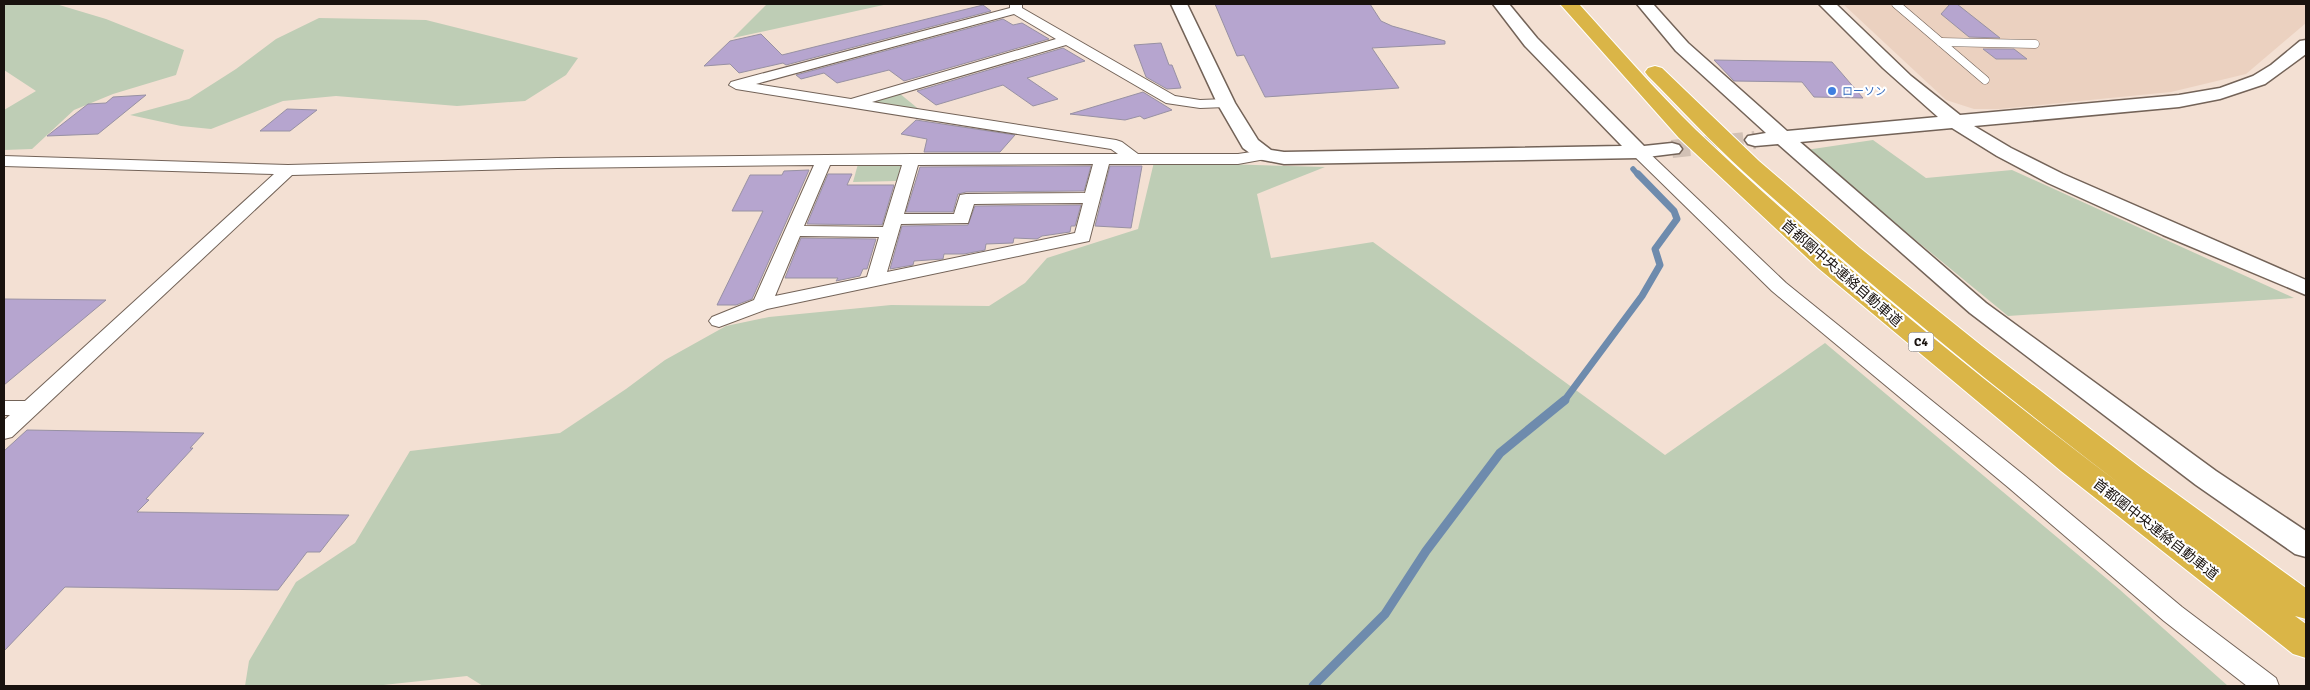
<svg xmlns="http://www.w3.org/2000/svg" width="2310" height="690" font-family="Signika,'Noto Sans JP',sans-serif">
<rect width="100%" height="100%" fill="#f3e0d3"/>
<!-- built -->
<path fill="#ebd1c0" d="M1843,4H2306V23L2246,74L2171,92L1999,109H1974L1946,100Z"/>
<!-- green -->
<g fill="#becdb5">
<path d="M4,4H56L106,19L184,50L176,75L113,94L74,110L32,149L4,150V110L36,91L4,70Z"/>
<path d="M767,4H888L733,38Z"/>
<path d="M319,18L426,20L578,58L566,75L525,101L457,106L336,96L283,101L211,129L181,126L130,115L189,99L236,69L276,39Z"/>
<path d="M899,93L921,111L864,103Z"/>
<path d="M1873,140L1926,178L2012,170L2294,298L2008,316L1806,150Z"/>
<path d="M1154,162L1325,167L1257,194L1271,258L1373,242L1665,455L1825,343L2119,589L2228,686H483L467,676L374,686H245L249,661L296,582L355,543L410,451L560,433L626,389L665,360L726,326L769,317L891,305L989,306L1025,283L1047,258L1138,229Z"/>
<path d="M858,164H893L901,166L897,181L853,182Z"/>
</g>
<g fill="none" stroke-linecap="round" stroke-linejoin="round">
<!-- stream-far2 -->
<path stroke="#6e8bad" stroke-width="5.5" d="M1633,169L1639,176"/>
<!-- stream-far1 -->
<path stroke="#6e8bad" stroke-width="7" d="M1564,401L1642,296L1660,265L1655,249L1677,219L1674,211L1638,174"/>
<!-- stream -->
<path stroke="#6e8bad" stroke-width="9" d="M1313,686L1385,614L1426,551L1500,453L1565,400"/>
</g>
<!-- building -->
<g fill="#b6a5cf" stroke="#9891a3">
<path d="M1215,4H1370L1381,21L1392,26L1445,41V44L1372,48L1399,88L1265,97L1244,55L1237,56Z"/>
<path d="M1950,4H1957L2000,38L1969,37L1941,14Z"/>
<path d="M983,5L991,11L786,65L783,63L739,73L730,64L704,66L730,41L761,34L782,55Z"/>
<path d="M1003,19L1013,25L1022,23L1049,39L904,81L889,70L837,83L824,73L801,79L796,75Z"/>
<path d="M1161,43L1169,65H1172L1181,88L1167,89L1146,77L1134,45Z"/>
<path d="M1063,48L1085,61L1027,78L1058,99L1033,106L1003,85L936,105L917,91Z"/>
<path d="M1983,49H2014L2027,59H1996Z"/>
<path d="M1714,60L1832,62L1863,98L1814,97L1802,82L1734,81Z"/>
<path d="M1143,92L1172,110L1144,119L1140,116L1125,120L1070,114Z"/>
<path d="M146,95L98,134L47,136L88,104L106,103L113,97Z"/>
<path d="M287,109L317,110L290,131H260Z"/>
<path d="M916,120L1015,135L1000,152H924L927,139L901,134Z"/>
<path d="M1091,166L1084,191L966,192L958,194L953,212H906L920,167Z"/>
<path d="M1110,166H1142L1131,228L1095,226Z"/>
<path d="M809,170L752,299L736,305H717L763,211H732L750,175H782L784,171Z"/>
<path d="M828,174H852L847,185H894L882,225L807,224Z"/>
<path d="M1081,205L1075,226H1071L1070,232L1042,236L1037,239L1014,238L1013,243L986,244L985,250L964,254H944L943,259L914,261L913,265L890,269L902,226L968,225L975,206Z"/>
<path d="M801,238L876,239L867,269H863L860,276L836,281L838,278H785Z"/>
<path d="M4,299L106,300L4,385Z"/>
<path d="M27,430L204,433L190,448H193L146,499L149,500L137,512L349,515L320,552H307L278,590L65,587L4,651V451Z"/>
</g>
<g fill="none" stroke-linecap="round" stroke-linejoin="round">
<!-- tertiary-tunnel -->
<path stroke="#d2c1b5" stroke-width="18" stroke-dasharray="18 9" stroke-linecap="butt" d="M1672,149L1755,140"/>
<defs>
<g id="service">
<path d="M1896,4L1985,80"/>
<path d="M1941,42L2035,44"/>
</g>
<g id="minor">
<path d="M1010,4H1022V8L1175,96L1200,100L1226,99L1233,103L1226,107L1200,108L1166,103L1066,45L872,102L1116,140L1122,142L1138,154H1238L1265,150L1271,152L1273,155L1271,158L1238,164H1109L1089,241L767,309L719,327L712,325L709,321L712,317L754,300L814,165L557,168L292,175L12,437L4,439V420L10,415H4V401H25L274,174L4,166V156L288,165L557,158L912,154H1118L1111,149L736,89L729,85L731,82L738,80L1010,8ZM1014,14L1056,39L851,99L756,84ZM1093,164L1085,193L966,194L960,195L954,214H904L918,165ZM830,165H902L883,227L804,226ZM1083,203L1075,233L887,272L901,224L968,223L974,204ZM800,236L879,237L867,277L775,296Z"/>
<path d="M1639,147L1645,149L1786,283L2025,476L2182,607L2276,678L2279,686H2247L2164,621L2009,488L1772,291L1633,155L1631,152L1633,149Z"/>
</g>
<g id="tertiary">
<path d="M1171,4H1187L1235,103L1258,140L1271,150L1284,152L1622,146L1525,46L1493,4H1509L1537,38L1644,146L1672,143L1679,145L1682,149L1679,153L1639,158L1284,164L1258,159L1243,148L1217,103Z"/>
<path d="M1637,4H1653L1688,43L1787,131L1938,117L1883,68L1819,4H1836L1911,76L1960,115L2179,95L2220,88L2253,76L2271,65L2300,41L2306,40V54L2265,84L2220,99L2179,107L1974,126L2011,148L2063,174L2306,280V295L2163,235L2048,183L1997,156L1952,128L1800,142L1986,303L2216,471L2306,531V557L2295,554L2196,485L1970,313L1778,144L1755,146L1748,144L1745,140L1748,136L1766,133L1676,51Z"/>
</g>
<path id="motorway" d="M1560,4H1579C1617,46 1655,90 1696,130C1838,265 1992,388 2149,506C2010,401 1873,289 1744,172C1711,142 1680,108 1648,76L1645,72L1648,68L1655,66L1662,68L1759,161L1860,248L1982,346L2141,468L2306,588V619L2295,616L2306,624V658L2293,654L2061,471L1818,268L1679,138Z"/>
</defs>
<!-- service casing -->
<use href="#service" stroke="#736358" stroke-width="9"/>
<!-- minor casing -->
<use href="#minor" stroke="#736358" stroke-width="2"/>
<!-- tertiary casing -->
<use href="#tertiary" stroke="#736358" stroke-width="3"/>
<!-- motorway casing -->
<use href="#motorway" stroke="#fff" stroke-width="2"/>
<!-- service -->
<use href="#service" stroke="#fff" stroke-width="8"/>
<!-- minor -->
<use href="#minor" fill="#fff" fill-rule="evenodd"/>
<!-- tertiary -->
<use href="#tertiary" fill="#fff" fill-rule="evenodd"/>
<!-- motorway -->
<use href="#motorway" fill="#dab547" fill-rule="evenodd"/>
</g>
<!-- markers -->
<circle fill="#3f7fe0" stroke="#fff" stroke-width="2" cx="1832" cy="91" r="5"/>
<g text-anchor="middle" stroke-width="4" stroke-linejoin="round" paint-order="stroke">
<!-- far-shop labels -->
<g font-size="11" fill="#366cbe" stroke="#fff" text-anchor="start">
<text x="1842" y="95">ローソン</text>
</g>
<!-- shield labels -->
<rect fill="#fff" stroke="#5e5956" stroke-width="1" x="1908.5" y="332.5" width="25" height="19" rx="4"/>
<g font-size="12" font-weight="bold" fill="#19120e">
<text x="1921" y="346">C4</text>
</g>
<!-- street labels -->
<g font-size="14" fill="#19120e" stroke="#fff">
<text transform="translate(1842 273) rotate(41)" y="5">首都圏中央連絡自動車道</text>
<text transform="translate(2156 529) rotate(38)" y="5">首都圏中央連絡自動車道</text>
</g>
</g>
<!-- border -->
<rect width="2310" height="690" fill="none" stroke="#19120e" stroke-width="10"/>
</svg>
